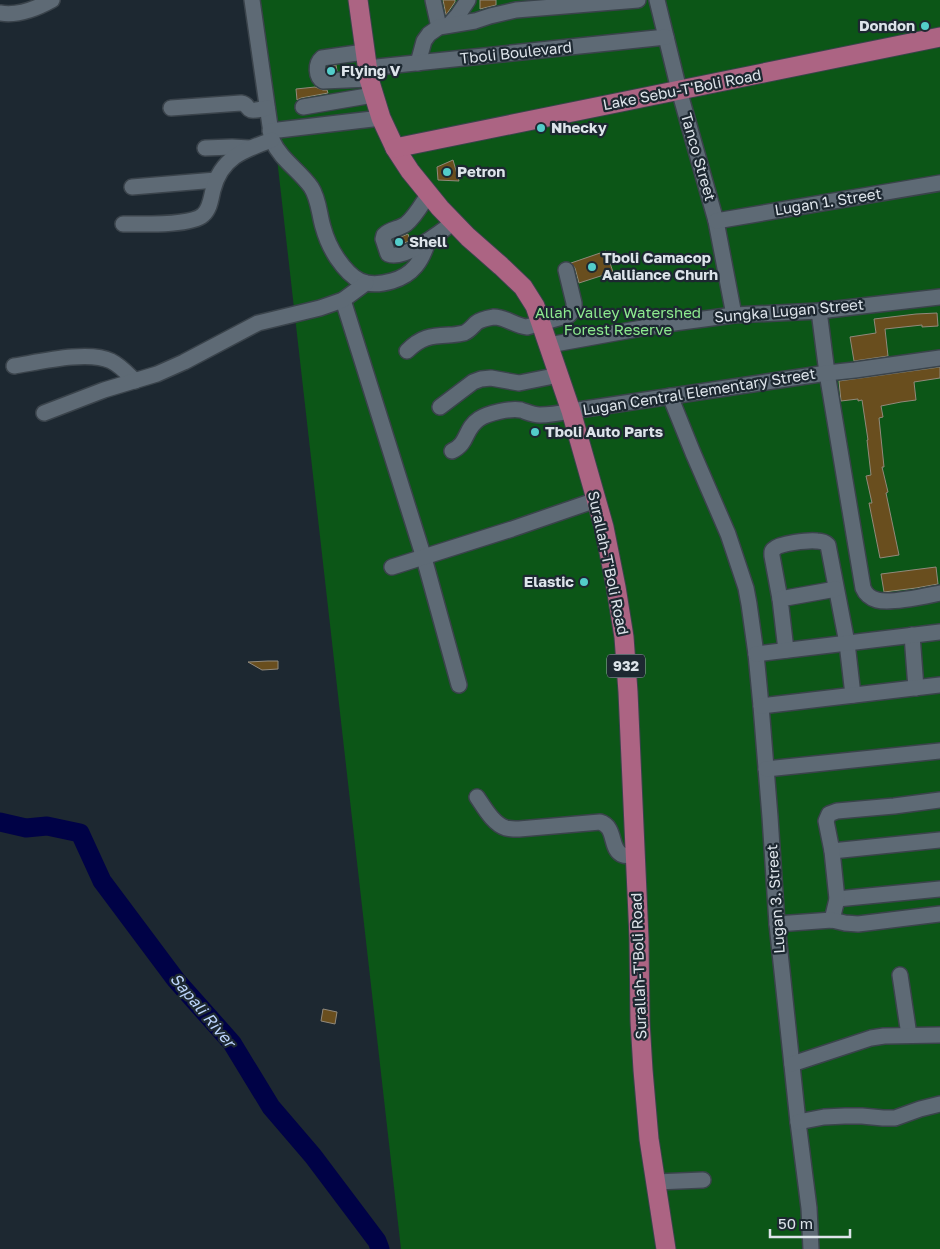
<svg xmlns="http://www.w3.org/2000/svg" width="940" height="1249" font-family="'Golos Text',sans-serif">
<rect width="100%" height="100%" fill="#1d2831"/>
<!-- green -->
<path fill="#0c5617" d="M259,0H940V1249H401Z"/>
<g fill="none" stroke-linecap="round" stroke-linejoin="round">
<!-- river -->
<path stroke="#000246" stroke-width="19" d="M0,822L26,828L47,826L80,833L102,881L176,980L232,1043L271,1107L313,1156L377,1241L380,1249"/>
</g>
<!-- building -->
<g fill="#694e1e" stroke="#91897b">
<path d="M443,0H455V2L446,15Z"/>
<path d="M480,0H496V5L480,9Z"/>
<path d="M336,65L337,71H327V67Z"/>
<path d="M315,87L323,90H327L328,93L301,98L297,100L296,89Z"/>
<path d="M453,160L459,181L438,180L437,167Z"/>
<path d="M408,234L410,241L395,246L393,240Z"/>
<path d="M606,251L613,272L579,283L575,268L571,263Z"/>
<path d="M937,313L938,326L922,327V325L885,329L888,356L854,361L850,337L876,333L874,319L916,314Z"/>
<path d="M940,367V378L914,382L916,400L901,402L881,406L883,417L879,418L884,467H882L888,492L886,493L899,555L880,558L869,503H872L866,476L871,475L867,440H868L862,400L858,401V399L841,401L839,381Z"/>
<path d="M936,567L938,584L916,588L884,592L881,574Z"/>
<path d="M268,661H278V669L262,670L248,662Z"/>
<path d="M323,1009L337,1012L335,1024L321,1021Z"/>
</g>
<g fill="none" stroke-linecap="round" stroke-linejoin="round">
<defs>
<g id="minor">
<path d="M252,0L272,140C281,160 299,170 311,187C319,199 319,214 323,227C326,238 331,249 337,258C352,280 365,289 392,281C413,275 422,261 428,241"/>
<path d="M433,0L439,27"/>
<path d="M657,0L679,90L716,221L734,315"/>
<path d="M0,13C18,16 36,9 52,0"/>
<path d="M449,25L458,15L468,0"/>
<path d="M364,52L322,58C315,64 316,77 323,81L369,79"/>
<path d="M418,63L424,41L429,34L439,27L475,21L490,16L516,10L638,0"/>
<path d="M367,68L666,37"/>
<path d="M303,107L373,95"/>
<path d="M171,108L241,103C248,104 246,108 251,110C255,111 262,109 267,108"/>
<path d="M270,131L381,118"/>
<path d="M205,148L232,147L249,148"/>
<path d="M132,187L216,180"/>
<path d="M428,195C422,204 415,217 406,224C399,229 390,229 384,235L383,239L388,254C405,261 440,232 454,222"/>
<path d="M716,221L940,183"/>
<path d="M123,224C141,224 191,226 203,215C210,209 211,198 213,190C221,158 243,150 272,140"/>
<path d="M343,300L424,558L459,685"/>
<path d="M819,311L827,373L863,588C866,595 870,598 877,600C890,604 925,596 940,593"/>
<path d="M549,345L659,325L734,315L819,311L940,297"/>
<path d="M407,351C421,337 430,336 449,335C454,335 459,334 464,333C469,331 472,327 476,323C481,319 488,318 494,317C506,317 515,326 527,327L569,315L574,309V303L566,270"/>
<path d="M14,366C39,362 88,350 111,361C121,366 128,374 135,381"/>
<path d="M670,396L693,453L728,534L746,588L749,604L756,654L761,706L770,817L777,924L798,1122L809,1208L811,1249"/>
<path d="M440,407L473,382L481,379L491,378L519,383L559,375"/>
<path d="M44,413L104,390L157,374L184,362L258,323L320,308L343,300L366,283"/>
<path d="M452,451C469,443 464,429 479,419C488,413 510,408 521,410C527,412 533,415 540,415C550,415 561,413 571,411L827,373L855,370L940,358"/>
<path d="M392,567L512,529L596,500"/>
<path d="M780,599L772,556C772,552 771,551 774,549C780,543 809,540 817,541C822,541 825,542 828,545L847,643L853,695"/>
<path d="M912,635L916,688"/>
<path d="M786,650L780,599L836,589"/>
<path d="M756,654L940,632"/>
<path d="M761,706L940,685"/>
<path d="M766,769L940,751"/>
<path d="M477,797C484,807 493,824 506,828C510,829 515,829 519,829L600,822C617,827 609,850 623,855C626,856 631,856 635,856"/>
<path d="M832,851L940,840"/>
<path d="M837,899L940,889"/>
<path d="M832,920L837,899L832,851L826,821L829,814L837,811L894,806L940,800"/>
<path d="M777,924L832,920L845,923L858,924L940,914"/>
<path d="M900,975L909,1035"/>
<path d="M792,1064L871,1038L884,1036L940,1035"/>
<path d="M798,1122L824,1117L845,1116H862L883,1118H895L920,1109L940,1104"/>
<path d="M656,1182L703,1180"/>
</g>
<g id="major">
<path d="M358,0L369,79L381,118L395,148L410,171L440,208L468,237L501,266L523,287L535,306L571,411L604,527L616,587L624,637L628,692L639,938L640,1021L643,1070L649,1139L666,1249"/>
<path d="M395,148L940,37"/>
</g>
</defs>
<!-- minor casing -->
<use href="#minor" stroke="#3a434b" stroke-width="18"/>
<!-- major casing -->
<use href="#major" stroke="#3a434b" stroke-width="21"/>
<!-- minor -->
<use href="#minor" stroke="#5e6a75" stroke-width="15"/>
<!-- major -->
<use href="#major" stroke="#ac6483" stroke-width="19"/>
</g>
<!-- markers -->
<g fill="#53cdca" stroke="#1d2831" stroke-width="2">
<circle cx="925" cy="26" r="5"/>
<circle cx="331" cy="71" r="5"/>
<circle cx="541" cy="128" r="5"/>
<circle cx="447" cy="172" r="5"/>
<circle cx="399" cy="242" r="5"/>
<circle cx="592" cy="267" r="5"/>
<circle cx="535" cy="432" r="5"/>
<circle cx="584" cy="582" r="5"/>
</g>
<g text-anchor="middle" stroke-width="4.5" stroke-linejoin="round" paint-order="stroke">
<!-- shield labels -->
<rect fill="#1d2831" stroke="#a3acb2" stroke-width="1" x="607" y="654.5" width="38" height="23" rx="4"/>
<g font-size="14" font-weight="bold" fill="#dde4ea">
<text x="626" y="671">932</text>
</g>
<!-- poi labels -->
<g font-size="15" font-weight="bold" fill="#dde4ea" stroke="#1d2831" text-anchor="start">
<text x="915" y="31" text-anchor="end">Dondon</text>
<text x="341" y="76">Flying V</text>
<text x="551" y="133">Nhecky</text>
<text x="457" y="177">Petron</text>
<text x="409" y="247">Shell</text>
<text x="602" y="263">Tboli Camacop<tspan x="602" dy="17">Aalliance Churh</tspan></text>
<text x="545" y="437">Tboli Auto Parts</text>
<text x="574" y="587" text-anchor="end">Elastic</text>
</g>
<!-- street labels -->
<g font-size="15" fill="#dde4ea" stroke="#1d2831">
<text transform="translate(516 53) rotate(-6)" y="5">Tboli Boulevard</text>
<text transform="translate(682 90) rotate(-11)" y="5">Lake Sebu-T'Boli Road</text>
<text transform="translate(698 157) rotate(74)" y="5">Tanco Street</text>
<text transform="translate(828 202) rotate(-9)" y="5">Lugan 1. Street</text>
<text transform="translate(789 311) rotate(-5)" y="5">Sungka Lugan Street</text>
<text transform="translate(699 392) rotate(-9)" y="5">Lugan Central Elementary Street</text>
<text transform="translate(608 563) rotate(78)" y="5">Surallah-T'Boli Road</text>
<text transform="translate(776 899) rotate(-94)" y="5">Lugan 3. Street</text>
<text transform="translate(639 966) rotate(-92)" y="5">Surallah-T'Boli Road</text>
</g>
<!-- park labels -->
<g font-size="15" fill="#8dea8f" stroke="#1d2831">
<text x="618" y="318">Allah Valley Watershed<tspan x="618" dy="17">Forest Reserve</tspan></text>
</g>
<!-- water labels -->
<g font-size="16" font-style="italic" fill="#bcd4fc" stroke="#1d2831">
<text transform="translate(203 1010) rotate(50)" y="6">Sapali River</text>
</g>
</g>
<!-- scale -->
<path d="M770 1229v8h80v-8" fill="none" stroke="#dde4ea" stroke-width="2.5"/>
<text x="778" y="1229" font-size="15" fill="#dde4ea" stroke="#1d2831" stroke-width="4" paint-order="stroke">50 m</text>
</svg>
